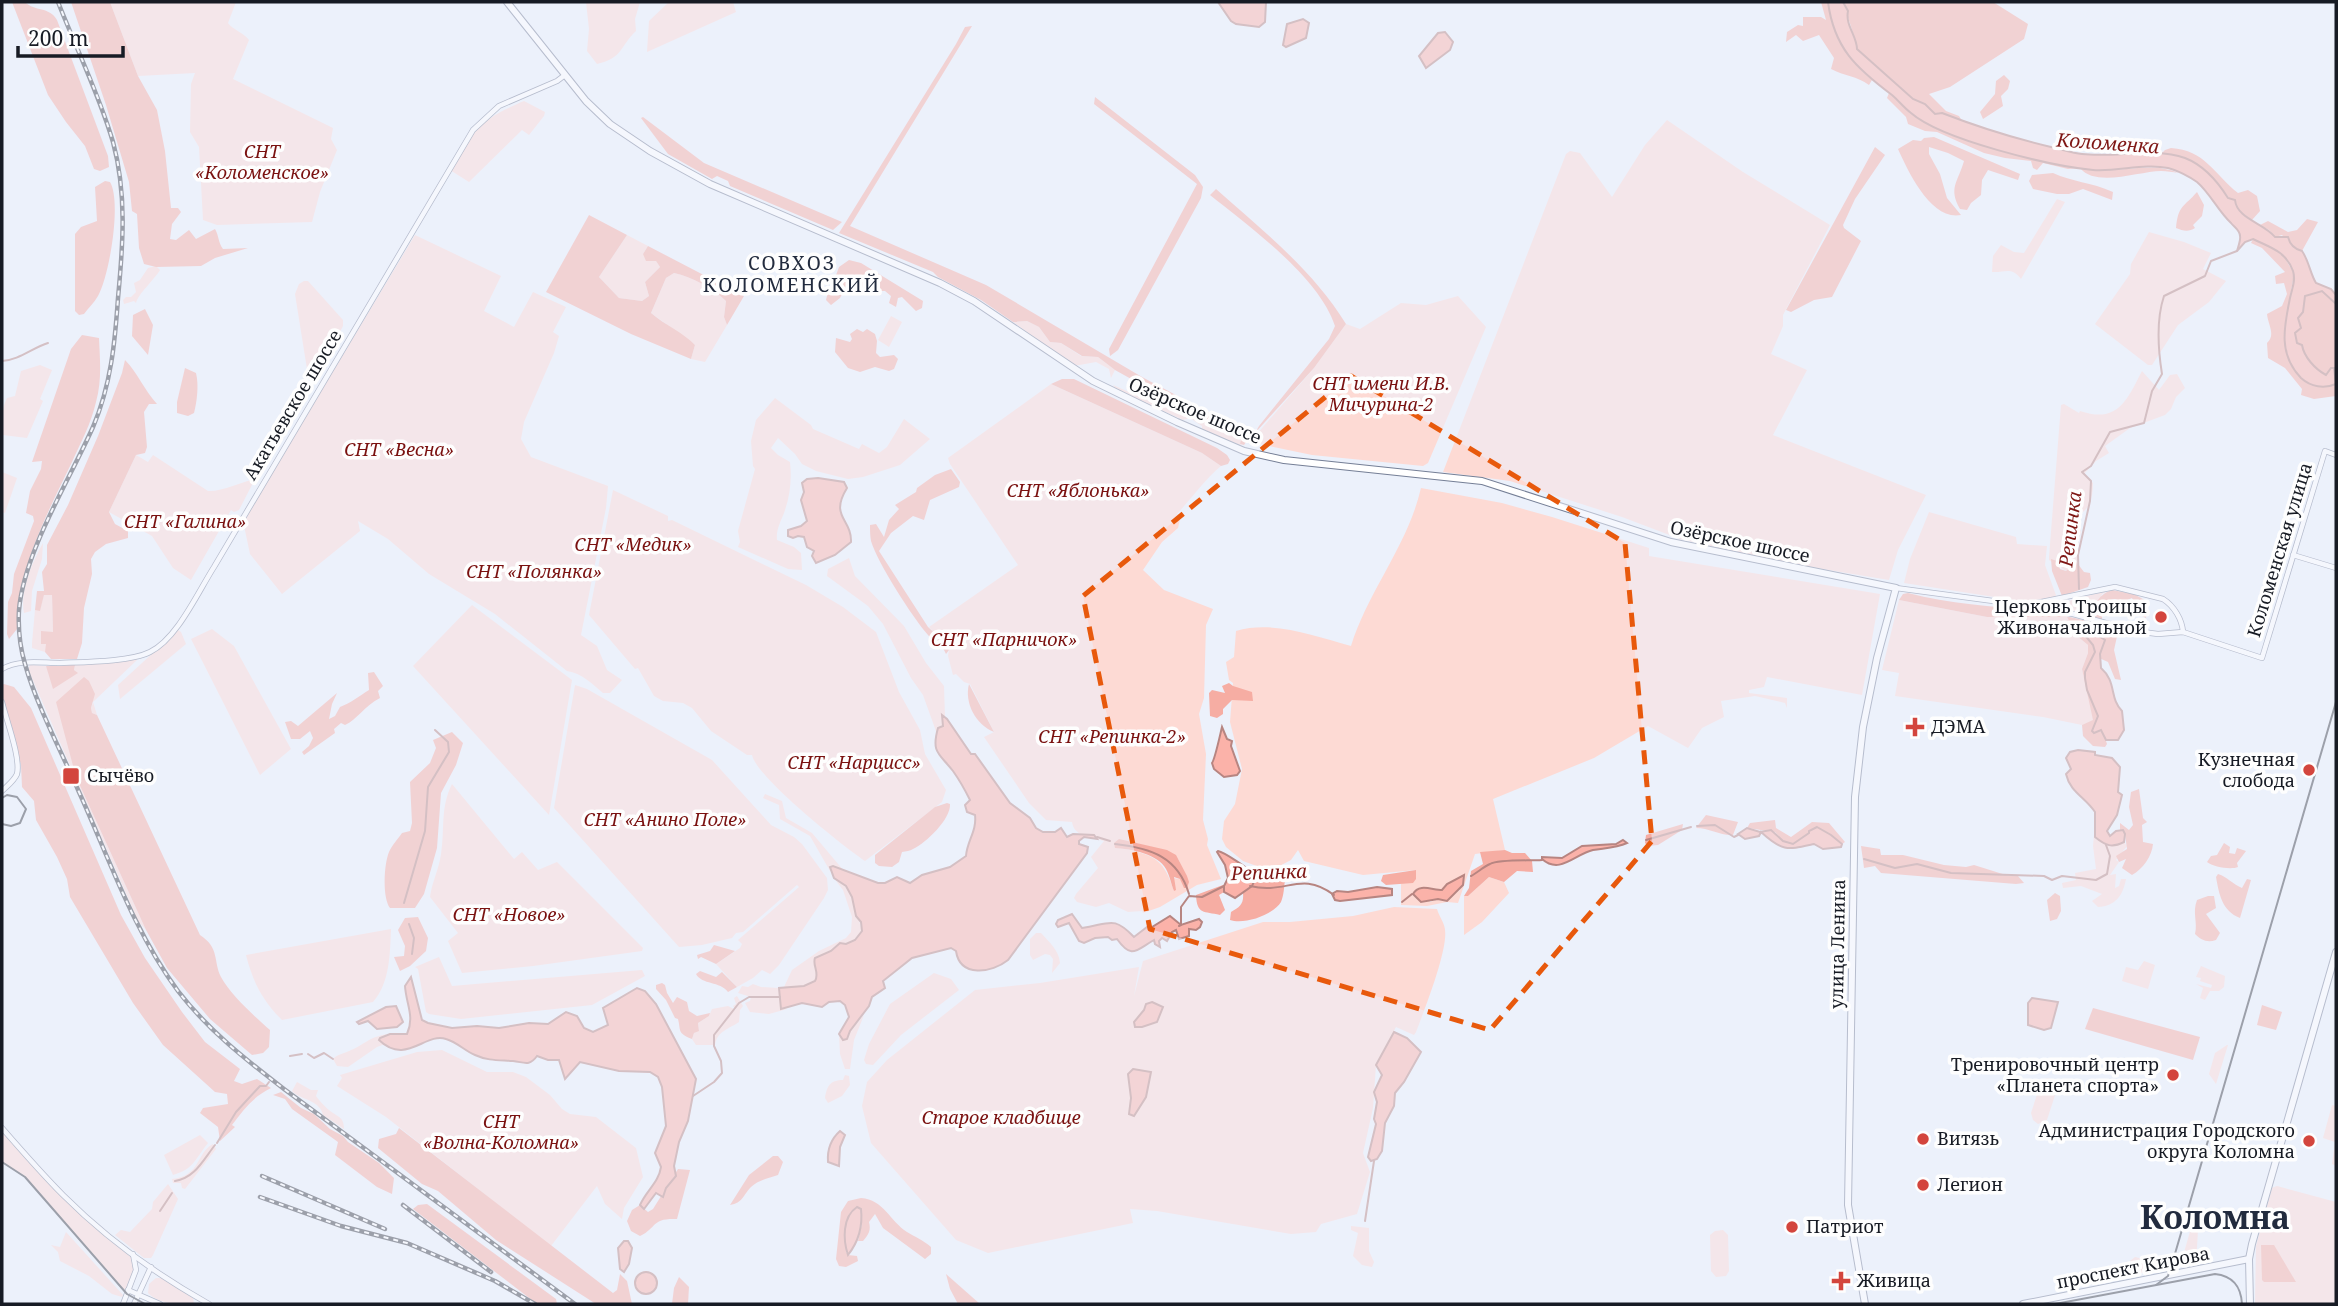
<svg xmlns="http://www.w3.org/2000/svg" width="2338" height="1306" font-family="'Noto Serif',serif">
<rect width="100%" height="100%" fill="#ecf1fb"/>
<!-- green -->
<g fill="#fddad4" fill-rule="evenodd">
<path d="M110,2H236L228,23C233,30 243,32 249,40L233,79L333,128L331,139L337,150L320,192L312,222L217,225L203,220L199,147L190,132L191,84L195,73L138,76Z"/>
<path d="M586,2H640L635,19L636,31C620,46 623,58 597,64L587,51L589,29Z"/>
<path d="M669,2H733L736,12L647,52L649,21Z"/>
<path d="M524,101L545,112L544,116L529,135L522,130L469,182L450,170C475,129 479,120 524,101Z"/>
<path d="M1667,120L1743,172L1830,225L1783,315V326L1771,354L1807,370L1773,435L1926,495L1898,550L1889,580L1786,563L1680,539L1622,517L1510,481L1443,472L1566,154L1570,151L1580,153L1612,197L1645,145Z"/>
<path d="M2057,199L2065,202L2021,279C2011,266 2005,273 1992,272L1993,256L2001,245L2014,252L2024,253Z"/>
<path d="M2149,232L2184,242L2211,253L2203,269L2226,281L2209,302L2178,325L2152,365H2148L2095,324L2130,274L2131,264Z"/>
<path d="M415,235L501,276L484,311L514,327L533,292L566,307L553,332L559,336L554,353L524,422L521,439L531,457L608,486L606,508L581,635L597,646L607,670L622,680L610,693H603C592,684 582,673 567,671L495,614L429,574L388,539L358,521L360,531L282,594L250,554L243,521Z"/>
<path d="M627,235L648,246L643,254L656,261L660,267L645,282L649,296L642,301L619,298L599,277Z"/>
<path d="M156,266L160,270C154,280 138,294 136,303L134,301L124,304L123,300L126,297H131L136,292L134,283L140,280L148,268Z"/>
<path d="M674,273C692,277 713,288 726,301L724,317L727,325L705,362L691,359L695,345L651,313L666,278Z"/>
<path d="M304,281H308L343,320V326L316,376L307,369L295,294L299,284Z"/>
<path d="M1458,296L1486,327L1428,463L1423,466L1312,455L1250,442L1314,368L1346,324L1360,329L1401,303L1426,305Z"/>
<path d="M891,316L902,322L889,347L878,340Z"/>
<path d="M1027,321L1039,327L1050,342L1061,343L1081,356L1098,357L1115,370L1111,378L1109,369L1096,362L1074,366L1013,322Z"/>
<path d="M40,365L52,370L40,399L43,401L27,438L3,435L2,439C2,425 0,411 7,398L15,396L21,371Z"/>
<path d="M2142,371L2159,390L2170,375L2177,374L2185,388L2176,397L2171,409L2165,415L2130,428L2105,446L2109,453L2096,461L2084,474L2093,483C2093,490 2092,498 2089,505C2083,515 2073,515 2075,528L2081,531L2076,553L2078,564L2074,560L2071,567L2066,571L2049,560V557L2061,405L2064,404L2079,413L2080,411C2118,424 2127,400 2142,371Z"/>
<path d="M1051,384L1202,453L1221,466C1204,480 1192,498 1177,514L1181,515L1178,528L1162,542L1143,570L1164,590L1213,609L1206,625L1204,698L1199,714L1206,754L1203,820L1208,839L1207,845L1221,879L1197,885L1160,907L1143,913L1142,911L1128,912L1109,903L1096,907L1077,902L1074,898L1076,894L1098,868L1091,857L1104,841L1097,839V837C1086,836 1074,835 1072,822L1046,820L1029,803L984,737L994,732L970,684L964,682L956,674L953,675L948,656L949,650L929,627L1018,565L950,464L948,458ZM1128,841C1137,843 1146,846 1155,848C1179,853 1181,858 1183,882L1180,879L1173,878L1174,891C1164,861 1157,856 1126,849Z"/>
<path d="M1113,385L1145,399L1151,388L1209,424L1242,441L1240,444L1242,446L1202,429V426L1190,418L1183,420L1117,390Z"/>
<path d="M775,398L811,425L813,429L859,449L862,444L879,453L887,447L904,419L930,439L900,465L863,477L848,479L816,471L802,464L795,454L778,438L771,448L778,455L790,462C792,480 790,496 784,513C780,523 776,530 777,540L794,547L801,553L802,570L788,569L738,547L740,542L738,531L755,469L753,466L751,441L756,420Z"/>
<path d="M136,455L148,462L153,455L208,491C221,492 242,482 255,479L239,510L234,512L231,510L191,580L173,568L152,536L109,512Z"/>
<path d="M2,472L17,478L5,513L2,512Z"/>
<path d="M1421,488L1502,503L1552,517L1649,548V556L1880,594L1862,695L1767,677L1764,687L1749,690V693L1787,698V708L1785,703L1755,696L1721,701L1724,717L1702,728L1688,748L1648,726L1594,758L1493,799L1505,850L1475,854L1458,903L1447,902L1427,906L1401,905V884L1416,870L1363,875L1304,861L1298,850L1291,860L1270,871L1243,861L1226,847L1222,839L1224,821L1235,804L1242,769L1230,722L1233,683L1229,680L1226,662L1234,657L1236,631C1273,620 1314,636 1351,646C1368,591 1408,545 1421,488ZM1453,882L1460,890L1447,900L1438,899L1430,902L1427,887L1442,891L1447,884Z"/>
<path d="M613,490L668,516V521L672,520L806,585L843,607L876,632L899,692L920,730L925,754L946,790L942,802L865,861C843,846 757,778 752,755H747L711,731L692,708L683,703L663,701L654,696L638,668L635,669L589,615Z"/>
<path d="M1929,512L2016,537L2017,544L2047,546L2045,565L2057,598L2027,602L1904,583L1910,559Z"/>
<path d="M43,543L42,559L32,591L31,611L24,613C20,590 32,563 43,543Z"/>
<path d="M849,558L855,576L904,626L926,663L944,686L945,717L942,715L943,726L937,730V734L923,695L911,678L883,624L868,606L827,576L828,569Z"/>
<path d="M2108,591L2102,594L2094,614L2095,617L2067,609L2062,604L2074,599Z"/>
<path d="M44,595H52L53,632L45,652L32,648V643L35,610H40Z"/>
<path d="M1899,600L1987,617H2067L2077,636L2088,645V653L2082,669L2094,721L2082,725L2043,717L1895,696L1899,673L1882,670Z"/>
<path d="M472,605L572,680L549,815L413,666Z"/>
<path d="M212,629L234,646L291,749L260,775L191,639Z"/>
<path d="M178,630L181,632L186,644L120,699L118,685Z"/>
<path d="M136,658L137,660L93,702L97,715L92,713L91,708L93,703L89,681L76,777L146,930L138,921L28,669L30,665L46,666L49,672L77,673L74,670L75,665Z"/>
<path d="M575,685L587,689L712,760L771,825L794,837L802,844L827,878L828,890L824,898L779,965L770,974L762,970L753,978L737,987L716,964L740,948L742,944L738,940L799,887L797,885L743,932L736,933L732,938L702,945L679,947L554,808Z"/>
<path d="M452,784L514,859L522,852L538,870L557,862L643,948L642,951L533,966L462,973L448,941L458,933L430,897C432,882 439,869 441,854C445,829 440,808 452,784Z"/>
<path d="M765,794L782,801L786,818L812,833L844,871L830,867V871L810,836L780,819L779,805L763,798Z"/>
<path d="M2094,835C2103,846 2112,848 2124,842L2127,846L2116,860L2119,862L2110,875L2116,874L2115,888L2119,886L2121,879H2126C2123,895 2116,906 2098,907L2092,901L2102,894L2081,886L2063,888L2062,883L2076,880L2075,873L2096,869L2093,846Z"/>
<path d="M1489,877L1504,882L1509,893L1482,922L1464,935V896H1468Z"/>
<path d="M836,881C840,883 844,884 846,886C850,890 861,926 862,931L855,940L815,958C812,965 820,973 815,981L804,986L784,987L792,970L819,951L846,938L851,932L852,917L843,890Z"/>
<path d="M1394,907L1437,909C1439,916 1445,924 1445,930C1448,950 1424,1011 1416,1032L1414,1035L1396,1027L1376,1065L1373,1108L1363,1153L1370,1172L1357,1214L1321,1224L1316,1232L1291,1234L1157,1211L1130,1209L1133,1223L988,1253L956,1240L871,1143L862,1106L867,1082L887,1060L975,990L1040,983L1139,967L1134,996L1143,961L1263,922H1290L1353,916Z"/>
<path d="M391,929C390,953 390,983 373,1002L282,1020C262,1000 253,982 246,955Z"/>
<path d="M1036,933H1041C1049,942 1059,950 1060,963L1052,973L1053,959L1050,955L1045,954L1033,960L1030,955V939Z"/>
<path d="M439,957L452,986L642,970L645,976L592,1005L461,1019L429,1014L426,1012L418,969L415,967Z"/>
<path d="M2144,961L2155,965L2148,989L2122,981L2126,967L2138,970Z"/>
<path d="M2201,966L2225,976L2224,987L2219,991H2210L2205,1000L2200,998L2203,988L2196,984L2211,988L2212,985L2200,981L2201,978L2196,977Z"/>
<path d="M934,973L951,979L959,990L901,1035L873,1065L866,1064L864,1060L869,1044L890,1004Z"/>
<path d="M753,984L761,987L779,988L781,1008L787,1009L769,1014L750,1012L745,1003L750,1001L751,997L738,993L742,986L748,987Z"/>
<path d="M737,996L743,1006L740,1010L739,1022C729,1029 717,1031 715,1045H696L692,1039L694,1033L699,1030L698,1023L709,1016L712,1009L728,1006L736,1010L733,1006L736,1004L734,998Z"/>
<path d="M864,1015L854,1040L850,1069H845L840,1054L839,1034L840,1038L849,1036L850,1031Z"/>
<path d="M387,1034L380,1039L385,1044L377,1047L348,1067L337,1066L333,1059C338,1054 343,1054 349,1051C366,1044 367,1038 387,1034Z"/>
<path d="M2227,1045H2228L2216,1084L2209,1074L2215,1053Z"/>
<path d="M442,1050L487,1072H513L526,1077L550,1095L562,1109L570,1114L596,1117L636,1148L643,1177L624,1208L622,1219L605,1204L597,1186L551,1246L386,1117L337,1086L342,1078L340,1075L417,1052Z"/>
<path d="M845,1075L849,1076L850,1085L842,1096L828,1103L825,1098C827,1086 830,1080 843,1080Z"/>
<path d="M2047,1078L2054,1080L2057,1089L2047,1120L2038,1124L2033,1120L2031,1113L2041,1082Z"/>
<path d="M297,1082L311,1090H318L316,1096C319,1100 325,1107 329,1110C337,1117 344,1116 344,1129L323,1115C320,1101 304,1100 294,1093L292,1091Z"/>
<path d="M2332,1105L2336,1106V1166L2332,1164L2335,1142L2323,1138Z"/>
<path d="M2,1132L66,1201L132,1256L135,1267L125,1291L25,1176L2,1162Z"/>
<path d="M200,1135L208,1143C195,1159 194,1169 173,1175L164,1155Z"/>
<path d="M213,1144L216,1149L185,1189L182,1188L181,1183H173L172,1179C201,1176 196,1153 213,1144Z"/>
<path d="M168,1184L178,1199L153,1255L151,1258H144L115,1235L121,1230L130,1232L152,1209L153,1202Z"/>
<path d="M2277,1186L2336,1202V1304H2255L2256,1246L2272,1188Z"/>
<path d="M2207,1209L2233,1216L2232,1220L2235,1217L2245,1220L2243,1227L2203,1216L2204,1211Z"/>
<path d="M1351,1226L1369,1228V1251L1374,1262L1372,1267L1362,1265L1353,1256L1358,1233L1351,1230Z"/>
<path d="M2191,1228L2198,1230L2196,1264L2189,1265L2183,1256Z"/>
<path d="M1723,1230L1728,1235L1729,1271L1726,1276L1716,1277L1711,1271L1710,1235L1715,1231Z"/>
<path d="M66,1232L123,1295L122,1297L112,1294L89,1276L60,1261L58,1252L51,1245L60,1247Z"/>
<path d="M2135,1257L2144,1259L2153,1271L2130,1275V1261Z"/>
<path d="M156,1278H162L193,1297L194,1304C177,1304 160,1305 148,1293L149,1284Z"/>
</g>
<!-- forest -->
<g fill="#f6ada3">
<path d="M12,2H25C35,12 49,6 57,20L108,156L109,167L100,171L94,169L85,146L66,122L48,95Z"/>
<path d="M71,2H110L138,76L157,110L165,151L171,208H178L181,212L172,224L170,239L176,240L189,230L196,239L215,229C219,236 218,242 223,249L248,248L215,258L201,266L156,267L144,264L139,248L137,214L132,211L129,182L106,105Z"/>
<path d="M1821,2H1828C1832,36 1846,58 1872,80L1869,85C1857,76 1844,76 1831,69L1834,58L1819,35L1803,41L1796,35L1786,42L1787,32L1798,25L1803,26V17H1821L1826,20Z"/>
<path d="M1843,2H1993L2028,24L2024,39L1950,87L1929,94L1946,111L1959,116L1962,121L1942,113L1935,114L1925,104L1913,99L1856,49C1857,40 1846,13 1843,2Z"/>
<path d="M972,26L850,226L986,285L1142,377L1251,435L1244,445L1240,444L1241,440L1115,370L1098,357L1082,356L1061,343L1050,342L1039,327L1027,321L1013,322L981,300L938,277L933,272L839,233L956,44L965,27Z"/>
<path d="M2004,75L2010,81L2008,89L2001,96L2003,106L1983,119L1980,112L1995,94L1996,81Z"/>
<path d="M1889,93C1898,100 1905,109 1913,115C1946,138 1990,148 2029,156C2050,161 2071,167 2093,170C2121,173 2152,161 2178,173C2173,172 2167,171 2161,171C2140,171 2096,188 2080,168L2068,169L2043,163L2037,170L2033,168L2031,161L2005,158L1984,153L1937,132L1925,131L1908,124L1906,117L1887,98Z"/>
<path d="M1095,97L1195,175L1203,187L1201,198L1118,350L1110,356L1109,349L1197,184L1094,104Z"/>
<path d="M643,117L704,163L842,222L833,230L730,186L728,181L717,176L712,179L668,154L641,118Z"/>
<path d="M1934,137L2020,174L2018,180L1988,170L1982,180L1981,195L1971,203L1967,210L1960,209C1948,188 1958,182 1964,161L1948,153L1929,147V154L1940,174L1947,198L1961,215C1931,221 1908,171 1898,149L1913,140L1921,141L1924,138Z"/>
<path d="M1875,147L1885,155L1855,199L1843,225L1844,228L1861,241L1832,297L1814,300L1791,312L1786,310Z"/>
<path d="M2171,148C2205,150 2214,174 2238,193L2248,190L2257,196L2260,211L2252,220L2239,211L2223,190L2178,156L2162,153L2165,150Z"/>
<path d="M2053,173C2072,182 2091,182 2113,192L2112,200L2083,189L2069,194H2057L2033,189L2029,181L2032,175Z"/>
<path d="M105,181L110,182C122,202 109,277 98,296C94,303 88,308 84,314L79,315L75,311V234L81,227L97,221L95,187Z"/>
<path d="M1216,189C1262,230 1313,270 1346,324L1314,368L1255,433L1259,426L1329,339L1335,326C1319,277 1250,227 1210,195Z"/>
<path d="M2197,192L2204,205L2202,216L2193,225L2195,228C2189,232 2183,231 2176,228C2178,205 2184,207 2197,192Z"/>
<path d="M589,215L627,235L599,277L619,298L642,301L649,296L645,282L660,267L656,261H646L643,254L648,246L744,296L727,325L724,317L726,301C713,288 692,277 674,273L666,278L651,313C665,325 684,333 695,345L691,359L631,334L546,292Z"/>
<path d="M2307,219L2318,222L2302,251L2296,250L2282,235L2275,237L2269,230L2260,225L2268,221L2288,232L2297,230Z"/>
<path d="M2253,239L2273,247L2285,258L2294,274L2285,326L2291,366L2305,381L2331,386L2336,384V396L2314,399L2301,395L2302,389L2285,368L2268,358L2267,343C2276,335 2268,325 2267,314L2282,306L2287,294L2284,283L2276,284L2275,276L2285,272L2262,248L2251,243Z"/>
<path d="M849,260L861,263L923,301L922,308L916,311L902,297L898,298L896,307L889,303L891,296L885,291H875L848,282L840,298L831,305L826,300L828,292L833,293L835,289L832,286L839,267Z"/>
<path d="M2322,291L2336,304V371L2334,368L2326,375C2311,367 2297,349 2295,332L2300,328L2298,318L2303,312L2305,296Z"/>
<path d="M145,309L153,325L148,355L132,336L133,315Z"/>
<path d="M857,329L863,332L867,329L875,334L877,341L876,353L880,357L894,355L898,359L894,369L889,371L875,367L860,372L848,368L835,352L836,338L850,342L852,339L850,334Z"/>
<path d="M82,335L99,338C100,360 102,381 96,402C91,424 81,442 72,462C47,514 17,570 17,629L9,639L7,634L8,602L12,593L14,574L34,521L33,516L26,513L30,491L41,469L42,461L32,462L71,349Z"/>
<path d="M125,360C138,373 144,390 157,404H149L144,412L147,447L145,453L136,455L109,512L115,524L128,531V538L106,544L95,552L91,559L92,574L84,608L82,643L77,659H51L45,652L46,644H41V631L53,632L52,595H44L40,611L35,610L37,591H44L42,572L47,564V545L68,505L98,436L122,373Z"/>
<path d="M185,368L196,373C199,385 197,401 194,413L188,416L177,413V402Z"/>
<path d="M1062,379H1074L1217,448L1227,455L1230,460L1228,464L1221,466L1202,453L1051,384Z"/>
<path d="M951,469L960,482L959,487L930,500L924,520L913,516L891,533L879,551L928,627L943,641L949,650L946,654C942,644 934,642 928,635C913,618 877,562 871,541C870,536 870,530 870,525L876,524L884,537L889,520L899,509L895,505L916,492L917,488L935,475Z"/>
<path d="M2051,559L2057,561L2060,569L2066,571L2071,567L2074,559L2084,572L2090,573L2091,580L2088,587L2062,596L2052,571Z"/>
<path d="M2112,590L2134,594L2148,602L2146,618L2138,614L2132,598L2123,602L2115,599L2110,600L2109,607L2102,615V620L2095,617C2092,604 2100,594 2112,590Z"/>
<path d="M1908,593C1978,612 2052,603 2118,632L2114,650L2121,680L2115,679L2108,662L2099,658L2104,640L2086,628L2074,627L2080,634L2084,633L2093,645L2095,653C2080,682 2086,687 2098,716V720L2092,729L2103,732L2107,744L2105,747L2093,746L2083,736L2082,725L2093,720L2082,669L2088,653V645L2077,636L2067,617H1987L1899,600L1903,594Z"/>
<path d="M75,665L74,670L78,673L53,689L46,666Z"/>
<path d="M374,672L383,686L378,691L380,698C364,706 357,720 345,725L341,723L334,729L335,733L304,755L302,752L309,746L313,738L310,731L300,739H291L285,722L291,721L298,726L337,693L332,704L329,719L335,716L340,707C351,703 359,696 369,690L368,673Z"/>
<path d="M84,677L89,681L95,694L91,708L92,713L97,715L200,935C220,948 213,961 221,977C230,994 255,1017 270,1030L269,1047L263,1053L252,1055L210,1019L167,968L146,930L76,777L56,702Z"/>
<path d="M1229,683L1233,686L1252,692L1253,701L1232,700L1223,709V714L1217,718L1210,716L1209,693L1212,690L1225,693L1222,686Z"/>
<path d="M4,684L14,687L31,708L121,915L145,958L182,1012L205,1042L240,1069L234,1081L242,1084L257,1079L271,1088C254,1096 243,1110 232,1125L235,1127L220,1141L218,1127L200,1113L203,1108L228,1104L227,1094L215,1092L163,1045L133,1003L70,897L67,879L57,857L36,820L34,801L22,787L21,765L2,695V685Z"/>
<path d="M969,684L994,732C976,725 964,703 969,684Z"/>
<path d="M452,732L463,743L456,765L441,793L437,848L424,894L415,908H390C382,897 384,864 389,852C392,845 398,839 402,833L410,831L412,823L410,782L430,763L436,748L433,740Z"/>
<path d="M2139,789L2143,818L2147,822L2142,825L2143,842L2153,844C2152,856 2143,869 2132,875L2122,868L2126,859L2119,862L2116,856L2127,849L2125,834L2120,830V823L2129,830L2133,825L2129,807L2131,792Z"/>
<path d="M947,803L950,804C951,819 926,843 913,849C910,851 906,851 902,852L899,862L892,867L879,866L875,863V855L935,807Z"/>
<path d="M1706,815L1738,822L1733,835C1721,836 1709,828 1696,828Z"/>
<path d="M1775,820L1776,828L1791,837L1812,822L1829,823L1845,842L1842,844L1831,835L1817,827L1793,844L1783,841L1775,832L1747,828L1750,823Z"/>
<path d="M1683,824L1682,830L1658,845L1648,846L1645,843L1646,835Z"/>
<path d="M1119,839L1167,850L1176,855L1187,876L1189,882L1187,888H1184L1180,879L1174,877L1176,890L1174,891C1171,884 1170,876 1166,869C1158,854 1131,849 1115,848L1114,843Z"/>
<path d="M2224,843L2230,847L2229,853L2235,854L2237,848L2246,851L2237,863L2238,867C2231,870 2213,867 2207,862L2211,856L2217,855Z"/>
<path d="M1861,846L1880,849L1881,855H1903L1944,865L1966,867L1974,865L2009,876H2018L2024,883L2016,884L1881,873L1875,866L1864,868Z"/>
<path d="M1505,850L1512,853H1525L1532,861L1533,872L1517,871L1504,882L1489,877L1468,896H1464L1469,888L1471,871L1483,864L1480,852Z"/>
<path d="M1251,866L1260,869V875C1268,881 1276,878 1285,879C1284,887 1284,895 1281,902C1273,915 1244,925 1230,920L1231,912C1240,907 1244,904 1243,893C1251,887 1257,882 1251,871L1247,869Z"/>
<path d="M1416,870V879L1413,883L1386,885L1381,881L1383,875Z"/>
<path d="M2218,874C2228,877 2232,884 2242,888L2247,879L2251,880L2240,918C2222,911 2219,894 2216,877Z"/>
<path d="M1223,885L1224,892L1219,895L1225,910L1220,915C1204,911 1197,915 1196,895Z"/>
<path d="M2055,893L2060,896L2061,911L2057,919L2050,921L2047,900Z"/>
<path d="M2208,896H2214L2216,908L2206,914L2220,933L2216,940C2207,943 2201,940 2195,934C2198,922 2192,913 2197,900Z"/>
<path d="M418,917L428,938L426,951L410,966L400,971L394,957L404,956L405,946L398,930L405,918Z"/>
<path d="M714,945L735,951L716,964L701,957L698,959L697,955L710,951Z"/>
<path d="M700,971L716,977L722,972L737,987L728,992C720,981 702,985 696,974Z"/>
<path d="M662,983L665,985L667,993L673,1003L677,997L687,1002L689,1011L697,1016L710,1013L709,1016L698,1023L699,1031L694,1033L692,1039C677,1033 681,1031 678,1019L675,1018L666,1000L656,989V985Z"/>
<path d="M2262,1005L2282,1012L2276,1030L2257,1025Z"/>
<path d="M2093,1008L2200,1037L2193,1060L2085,1029Z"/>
<path d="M281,1092L301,1108L314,1114L330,1129L343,1136L348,1142L379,1163L394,1178L392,1194L377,1187L335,1155L338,1142L292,1109L285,1099L273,1095Z"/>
<path d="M399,1128L613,1293L617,1290L620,1274L627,1281L632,1304H596L496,1240L438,1191L422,1184L378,1148L379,1139L396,1134Z"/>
<path d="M773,1156H778L783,1162L778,1175C769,1178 758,1180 751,1187C743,1195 743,1203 730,1205L749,1175Z"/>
<path d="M678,1169L690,1170L677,1219C651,1218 658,1227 640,1236L631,1231L627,1221L632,1210L640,1205L648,1212L653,1209Z"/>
<path d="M861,1198C884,1200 889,1220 907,1232C915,1237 923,1240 931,1247V1254L925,1259L883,1228L875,1214L869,1222C871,1230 869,1234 863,1241H858L862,1224L861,1209L845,1227L846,1252L848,1255L857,1256L858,1261L846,1267L839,1266L836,1259L841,1212L848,1201Z"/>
<path d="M427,1204L556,1299L557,1304H537L413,1209L418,1205Z"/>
<path d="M2261,1245H2274L2296,1282H2264L2262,1280Z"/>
<path d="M946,1274L980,1304H958L950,1289Z"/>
<path d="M679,1277L689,1287L688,1304H672L674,1288Z"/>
</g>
<!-- water -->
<g fill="#fbb2a9" stroke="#b78581" stroke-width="2">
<path d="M1218,2H1266L1265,22L1259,27L1236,24L1231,21Z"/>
<path d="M1828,2H1843L1848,11C1845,25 1857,36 1857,49L1913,99L1925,104L1935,114L1942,113C1978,127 2013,138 2051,147C2061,149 2072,153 2082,154C2116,158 2153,147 2185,158C2203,165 2218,182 2228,198L2235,200C2237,219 2264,223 2275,237H2288C2290,245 2294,249 2302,251C2309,261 2310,273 2316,283L2331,289L2336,295V304L2322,291L2305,296L2303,312L2298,318L2301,328L2295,333L2297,343L2302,345C2304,357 2315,369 2326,375L2331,368H2334L2336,384C2324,389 2311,387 2301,378C2278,354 2284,327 2290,298C2292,289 2296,280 2293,271C2286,251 2269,247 2253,239L2245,242L2237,251C2238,247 2241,240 2240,236C2240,230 2234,227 2231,223C2218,211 2210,193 2197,182C2190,177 2177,170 2168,168C2144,163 2118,172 2093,170C2051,166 1942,140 1911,113C1904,108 1899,101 1892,95C1856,68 1834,48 1828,2Z"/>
<path d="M1303,19L1309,23L1306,38L1286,47L1283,45L1287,24Z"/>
<path d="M1445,32L1453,42L1450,50L1426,68L1419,56L1438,33Z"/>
<path d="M818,478L844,482L847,488C829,517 852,519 851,542L835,555L816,563L812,556L814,551L807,547L804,537L798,536L793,538L788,536V530L801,526L807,521L801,500L804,492L802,483L807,479Z"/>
<path d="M2085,625L2086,628L2105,640L2100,654L2101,668C2117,682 2109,698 2122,711L2124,730L2118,740H2106L2101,730L2094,733L2092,731L2098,716L2087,690L2085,678V672L2095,652L2093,645L2084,634H2080L2074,626Z"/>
<path d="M942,715L947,719L971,754H975L1010,803L1030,818L1036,828L1043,832H1055L1061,828L1067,837L1073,834L1094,835L1097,839L1084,837L1079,841V844L1088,847L1087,853L1008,960C992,973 960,978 956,951L951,948L912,958L883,981L885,988L872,997L869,1006L850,1031L847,1039L843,1040L839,1034L849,1017L845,1005L840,1001L829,1002L822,1007L802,1003L781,1009L779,988L804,986L815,981C820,973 812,965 815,958L831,951L840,943L846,944L855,940L862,931L861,922L856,916L852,897L846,886L834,878L830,867L833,866L878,883H885L897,877L910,883L922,875L950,867L966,856C967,841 977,831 975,815L967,812L965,805L970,800C966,792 958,778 953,771C939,753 931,753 938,728L943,726Z"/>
<path d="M1222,727L1227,739L1232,741L1231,746L1240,771L1237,775L1224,777L1214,769L1212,763C1215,759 1220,735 1222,727Z"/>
<path d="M2078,750L2095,752V755L2112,758L2120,767L2118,792L2122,795L2117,815L2107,831L2110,836L2116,831L2123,830L2125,834L2124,842C2112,848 2106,846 2095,837V812C2085,797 2070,792 2066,774L2071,769L2066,758L2070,752Z"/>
<path d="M1817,827L1831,835L1842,844L1841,847L1823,849L1814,844C1787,850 1783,852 1761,832L1759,836L1745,839L1738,834L1747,828L1760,832L1771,830L1783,841L1793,844L1809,833V831Z"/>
<path d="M1623,840L1627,843C1616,848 1605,848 1593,850C1575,854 1560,875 1542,859V857L1562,858L1582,846L1616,844Z"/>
<path d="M1218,851C1224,852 1251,870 1253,874C1256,880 1254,881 1252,886L1235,898L1224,892V886L1228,878L1225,865L1217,852Z"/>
<path d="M1464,875L1463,885L1447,901L1438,899L1421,902L1413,894C1419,883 1432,890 1442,890L1447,884Z"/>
<path d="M1377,887L1392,889V895L1340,901L1335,900L1332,894L1337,891L1348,892Z"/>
<path d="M1072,914L1082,928C1110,924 1113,915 1134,937L1147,927H1152L1170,916L1181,925L1199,919L1202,922L1200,927L1196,930L1189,929V936L1179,939L1176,930L1172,932L1167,941L1162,938L1159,941L1160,947L1155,944L1154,940C1136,950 1132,960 1117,939L1112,940L1108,937L1095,938L1084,943L1079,941L1069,923L1058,927L1056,924L1058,920Z"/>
<path d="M411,977L422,1020L428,1023L452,1028L477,1026L499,1028L529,1023L548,1024L566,1012L577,1016L584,1028L593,1032L608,1025L603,1008L637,988L645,991L656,1004L696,1079L688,1121L679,1142L674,1166L676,1176L666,1188L663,1197L656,1193L644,1209L640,1205C646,1191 659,1182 661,1167L655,1153L666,1126L662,1087L658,1077L650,1072L619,1071L580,1062L565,1079L559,1060H548L537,1056C529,1067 524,1062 513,1061C499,1060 488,1061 475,1055C465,1051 457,1042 446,1039C425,1032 406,1066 379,1040L380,1038L390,1034H407C415,1016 406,1004 405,986Z"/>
<path d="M2032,998L2058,1002L2051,1028L2044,1030L2028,1025V1003Z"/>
<path d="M1152,1002L1163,1007L1157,1022L1142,1027H1135L1134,1022L1144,1010L1146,1004Z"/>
<path d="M396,1006L403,1022L397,1027L377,1029L368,1021L359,1024L357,1022L386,1007Z"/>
<path d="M1394,1032L1407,1038L1421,1052L1404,1082L1395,1093L1394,1106L1385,1123L1382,1151L1377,1159L1371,1161L1368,1157L1376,1124L1374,1119L1377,1102L1374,1092L1382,1075L1376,1065Z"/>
<path d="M1133,1069L1151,1072L1146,1097L1134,1116L1129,1114L1131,1098L1128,1074Z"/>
<path d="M840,1131L845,1135L840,1147L839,1166L828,1162C827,1149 831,1139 840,1131Z"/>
<path d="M857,1207L861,1209C863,1227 859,1241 848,1255C843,1240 842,1217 857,1207Z"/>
<path d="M624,1241H628L632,1248L629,1264L624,1272L620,1269L618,1248Z"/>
<circle cx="646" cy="1283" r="11"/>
</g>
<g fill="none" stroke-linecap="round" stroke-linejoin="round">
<!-- stream -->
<g stroke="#b78581" stroke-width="2">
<path d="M2,361C19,360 32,348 48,343"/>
<path d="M2079,589L2078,555L2090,501L2091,481L2082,472L2091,466L2110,432L2144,423L2152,391L2162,374C2158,349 2156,320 2164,296L2205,276L2211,261L2237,251"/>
<path d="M1697,826L1715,825L1734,837L1738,835"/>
<path d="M1097,837L1110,841"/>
<path d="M1646,840L1691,827"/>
<path d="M1115,844C1151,848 1178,857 1189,894"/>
<path d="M1864,859L1895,868L1917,864L1951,873L2044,876L2052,880L2062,876L2096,880L2107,874L2110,856L2106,845"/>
<path d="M1471,876C1477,873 1483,867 1490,864C1499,859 1530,861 1542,860"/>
<path d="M1250,886C1287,895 1300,870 1334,895"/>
<path d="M1402,902L1412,894"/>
<path d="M404,903L425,831L428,787L449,752L448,742L435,730"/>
<path d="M409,924L414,938L412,954"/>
<path d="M1179,926L1181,925V907L1189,896L1202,897L1224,886"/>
<path d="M308,1054L314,1058L324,1053L333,1059"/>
<path d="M290,1056L302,1054"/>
<path d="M693,1096L714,1082L722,1073L721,1061L714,1046V1035L739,1003L749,997H780"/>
<path d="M217,1143L236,1112L260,1086H266L269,1082"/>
<path d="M175,1181C195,1178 203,1160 215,1145"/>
<path d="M160,1211L172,1193"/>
<path d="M1365,1221L1374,1161"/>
</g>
<defs>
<g id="secondary">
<path d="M2293,555L2336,568"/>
<path d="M1896,588L2023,605L2073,614L2135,631L2158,634L2183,632L2262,658L2325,451L2336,455"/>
<path d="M2031,604L2115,587L2163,599C2174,606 2182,619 2183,632"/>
<path d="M2,669C20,659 40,663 60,663C83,662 130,662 150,652C177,639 198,592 214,567L473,130L499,106L557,81L565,75"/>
<path d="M2,702C6,719 21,758 17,774C14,781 7,786 2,791"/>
<path d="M2,1128C22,1151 42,1174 63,1195C106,1238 157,1275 209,1304"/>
<path d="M128,1290L160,1304"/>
<path d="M123,1304L136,1270L133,1254"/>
<path d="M134,1304L151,1267"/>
</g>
<g id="primary">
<path d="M507,2L586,101L610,124L650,151L710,184L940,283L974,301L1093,381L1177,422L1244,451L1284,460L1482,481L1671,542L1896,588L1877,658L1863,727L1855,797L1848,1205L1865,1304"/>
<path d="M2023,1304L2249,1259"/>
<path d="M2250,1304L2249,1259L2252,1244L2336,952"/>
</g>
</defs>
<!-- secondary casing -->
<use href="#secondary" stroke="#757f96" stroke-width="6"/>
<!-- primary casing -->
<use href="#primary" stroke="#757f96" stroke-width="8"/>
<!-- secondary -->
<use href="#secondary" stroke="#fff" stroke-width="4.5"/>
<!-- primary -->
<use href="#primary" stroke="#fff" stroke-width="6"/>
<!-- tram -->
<g stroke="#3a3f48" stroke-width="2">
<path d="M2,798L7,795L17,797L26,809L20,823L11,826L2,824"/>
<path d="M2,1162L25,1177L127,1294L145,1304"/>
<path d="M2156,1285L2168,1276L2172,1264L2336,702"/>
<path d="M2055,1304L2215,1274C2233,1276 2241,1286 2242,1304"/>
</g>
<defs>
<g id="rail">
<path d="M58,2C76,48 99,94 113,142C127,194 123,245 118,298C115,342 111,385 93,427C69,481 24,552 19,610C18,628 20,647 25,664C36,704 62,753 79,792C109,858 134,932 178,991C208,1030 245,1059 284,1089L575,1304"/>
<path d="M262,1176L385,1229"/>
<path d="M260,1197L341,1226L407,1243L495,1281L535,1304"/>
<path d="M403,1205L491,1272"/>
</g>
</defs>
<!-- rail casing -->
<use href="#rail" stroke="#3a3f48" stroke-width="4.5"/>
<!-- rail -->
<use href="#rail" stroke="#fefefe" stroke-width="2" stroke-dasharray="5" stroke-linecap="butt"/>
</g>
<!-- marked area -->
<path d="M0 0H2338V1306H0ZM1351,376L1625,543L1652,841L1490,1030L1150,929L1083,596Z" fill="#ecf1fb" fill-opacity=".55" fill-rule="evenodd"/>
<path fill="none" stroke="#e8590c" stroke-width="5" stroke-dasharray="14 9" stroke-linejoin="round" d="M1351,376L1625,543L1652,841L1490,1030L1150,929L1083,596Z"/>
<!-- markers -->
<g fill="#d3453d" stroke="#fefefe" stroke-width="2.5">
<circle cx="2161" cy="617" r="7"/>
<path d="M1911.5 716.5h7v7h7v7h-7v7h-7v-7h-7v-7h7z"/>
<circle cx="2309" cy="770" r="7"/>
<rect x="62" y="767" width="18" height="18" rx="3.5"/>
<circle cx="2173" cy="1075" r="7"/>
<circle cx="1923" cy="1139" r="7"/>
<circle cx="2309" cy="1141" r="7"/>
<circle cx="1923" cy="1185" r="7"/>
<circle cx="1792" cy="1227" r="7"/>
<path d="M1837.5 1270.5h7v7h7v7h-7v7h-7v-7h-7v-7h7z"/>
</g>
<g text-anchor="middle" stroke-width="7" stroke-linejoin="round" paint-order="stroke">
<!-- park labels -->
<g font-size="18" font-style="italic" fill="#7a1110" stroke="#fefefe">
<text x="262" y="158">СНТ<tspan x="262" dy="21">«Коломенское»</tspan></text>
<text x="1381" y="390">СНТ имени И.В.<tspan x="1381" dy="21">Мичурина-2</tspan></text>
<text x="399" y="456">СНТ «Весна»</text>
<text x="1078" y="497">СНТ «Яблонька»</text>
<text x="185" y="528">СНТ «Галина»</text>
<text x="633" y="551">СНТ «Медик»</text>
<text x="534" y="578">СНТ «Полянка»</text>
<text x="1004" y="646">СНТ «Парничок»</text>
<text x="1112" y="743">СНТ «Репинка-2»</text>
<text x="854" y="769">СНТ «Нарцисс»</text>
<text x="665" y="826">СНТ «Анино Поле»</text>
<text x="509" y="921">СНТ «Новое»</text>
<text x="1001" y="1124">Старое кладбище</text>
<text x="501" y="1128">СНТ<tspan x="501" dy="21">«Волна-Коломна»</tspan></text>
</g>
<!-- street labels -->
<g font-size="18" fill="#171b24" stroke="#fefefe">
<text transform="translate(293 405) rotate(-59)" y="6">Акатьевское шоссе</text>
<text transform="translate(1195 411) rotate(23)" y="6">Озёрское шоссе</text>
<text transform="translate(1740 542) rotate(12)" y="6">Озёрское шоссе</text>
<text transform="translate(2280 550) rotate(-73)" y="6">Коломенская улица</text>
<text transform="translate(1838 944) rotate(-89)" y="6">улица Ленина</text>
<text transform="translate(2133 1268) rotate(-11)" y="6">проспект Кирова</text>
</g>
<!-- poi labels -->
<g font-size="18" fill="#171b24" stroke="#fefefe" text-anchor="start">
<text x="2147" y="613" text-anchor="end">Церковь Троицы<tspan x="2147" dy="21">Живоначальной</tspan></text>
<text x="1931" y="733">ДЭМА</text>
<text x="2295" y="766" text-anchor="end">Кузнечная<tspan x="2295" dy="21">слобода</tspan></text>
<text x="87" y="782">Сычёво</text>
<text x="2159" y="1071" text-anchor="end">Тренировочный центр<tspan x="2159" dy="21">«Планета спорта»</tspan></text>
<text x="2295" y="1137" text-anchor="end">Администрация Городского<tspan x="2295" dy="21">округа Коломна</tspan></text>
<text x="1937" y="1145">Витязь</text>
<text x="1937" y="1191">Легион</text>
<text x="1806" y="1233">Патриот</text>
<text x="1857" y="1287">Живица</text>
</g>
<!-- water labels -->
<g font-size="19" font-style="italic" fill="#7e1614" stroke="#fefefe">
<text transform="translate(2108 143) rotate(4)" y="7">Коломенка</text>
<text transform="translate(2070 529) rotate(-83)" y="7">Репинка</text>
<text transform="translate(1269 872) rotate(-2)" y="7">Репинка</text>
</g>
<!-- neighbourhood labels -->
<g font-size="19" letter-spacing="2" fill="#222b3e" stroke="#fefefe">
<text x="792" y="270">СОВХОЗ<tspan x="792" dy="22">КОЛОМЕНСКИЙ</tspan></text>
</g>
<!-- town labels -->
<g font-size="32" font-weight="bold" fill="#222b3e" stroke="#fefefe">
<text x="2215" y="1229">Коломна</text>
</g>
</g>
<!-- border -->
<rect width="2338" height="1306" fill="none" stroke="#171b24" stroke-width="7"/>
<!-- scale -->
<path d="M18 46v10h105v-10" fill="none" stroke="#171b24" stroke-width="3.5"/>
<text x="28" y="46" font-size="21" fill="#171b24" stroke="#fefefe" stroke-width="5" paint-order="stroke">200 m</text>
</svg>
